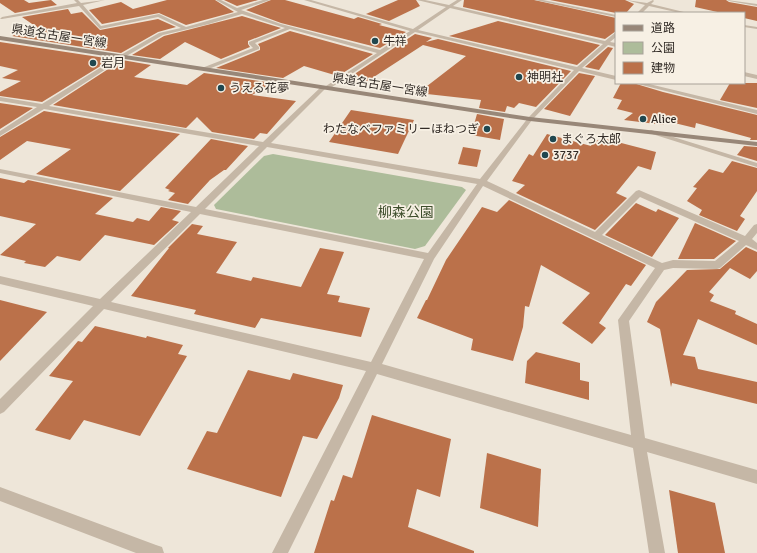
<svg xmlns="http://www.w3.org/2000/svg" width="757" height="553" font-family="Signika,'Noto Sans JP',sans-serif">
<rect width="100%" height="100%" fill="#eee6d9"/>
<!-- green -->
<path fill="#adbc9a" d="M273,154L462,187L466,190L425,246L415,249L216,209L214,205L264,156Z"/>
<!-- building -->
<g fill="#bb714a">
<path d="M0,0H24L29,3L51,0L57,5L15,13L0,3Z"/>
<path d="M167,0H215L234,12L186,25L159,13L102,24L89,10L121,2L133,9Z"/>
<path d="M224,0H258L237,6Z"/>
<path d="M271,0H285L354,19L358,17L382,24L379,25L406,32L380,48L281,23L246,10Z"/>
<path d="M398,0H416L420,6L389,21L366,14Z"/>
<path d="M464,0H534L616,18V31L605,39L463,7Z"/>
<path d="M550,0H625L634,4L626,13H616Z"/>
<path d="M696,0H726L729,2L757,7V21L744,18V13H722L695,7Z"/>
<path d="M68,9L71,14L82,12L100,30L158,19L176,27L158,32L121,53L12,36L35,26L22,17Z"/>
<path d="M242,16L281,28L248,41V44L250,47L221,59L185,42L160,59L132,55L164,36Z"/>
<path d="M498,21L600,45L577,65L449,36Z"/>
<path d="M290,31L373,54L338,76L304,66L283,78L216,68L260,50V47L258,44Z"/>
<path d="M415,34L432,38L426,42L438,39L571,71L536,107L519,103L514,108L507,106L505,112L479,108L481,100L418,93L466,56L423,45L363,84L347,79Z"/>
<path d="M0,42L112,59L42,102L0,96V92L21,81L2,78L18,70L0,66Z"/>
<path d="M608,47L613,48L599,70L585,67Z"/>
<path d="M122,60L151,65L134,77L187,85L204,73L273,83L252,95L296,101L267,134L260,133L254,139L212,132L197,117L186,128L53,105Z"/>
<path d="M579,73L595,76L570,116L544,109Z"/>
<path d="M621,83H633L663,92L757,115V140H750L751,138L696,123L695,128L662,120L664,125L624,120L633,113L617,109L622,100L613,98Z"/>
<path d="M730,83H757V108L720,100Z"/>
<path d="M0,103L33,108L0,129Z"/>
<path d="M351,110L414,120L398,154L329,142Z"/>
<path d="M44,111L180,134L120,191L36,174L71,149L27,141L0,160V137Z"/>
<path d="M477,114L504,119L500,140L471,135Z"/>
<path d="M547,134L591,146L594,139L599,141L602,138L656,152L651,170L638,166L616,193L627,198L595,230L516,193L525,185L512,181L529,154L533,156Z"/>
<path d="M211,139L248,146L226,170H224L210,180L188,204L168,200L175,193L168,191L170,190L165,188Z"/>
<path d="M744,146L757,147V161L737,155Z"/>
<path d="M463,147L481,150L477,167L458,164Z"/>
<path d="M732,161L757,168V191L740,216L745,219L737,231L699,215L702,210L687,201L697,188L693,187L709,169L723,173Z"/>
<path d="M0,178L24,183L28,180L113,198L95,214L133,222L137,218L149,221L161,207L181,211L172,220L179,222L154,245L105,235L80,261L57,256L45,267L24,263L26,261L0,255L36,224L0,216Z"/>
<path d="M509,200L646,265L631,286L626,284L599,323L606,328L592,344L562,323L590,293L541,265L529,307L525,306L523,327L513,361L471,350L473,339L417,318L426,300H427L446,260L482,207L497,212Z"/>
<path d="M636,203L656,212L658,209L679,218L652,257L605,235Z"/>
<path d="M695,223L736,241L714,259H678Z"/>
<path d="M192,224L203,226L197,234L237,242L216,273L251,281L253,277L301,287L320,248L344,252L327,294L340,296L338,302L370,308L361,337L261,318L255,328L194,314L196,310L131,296L169,248H168Z"/>
<path d="M746,247L757,252V271L750,279L730,268L709,292L714,295L710,301L736,311L735,314L757,324V345L698,319L683,355L695,357L698,369L757,382V404L672,383L671,387L660,329L647,322L656,302L687,270L720,269Z"/>
<path d="M0,300L47,312L0,361Z"/>
<path d="M95,326L146,338L147,336L183,345L178,354L187,356L140,436L84,420L70,440L35,430L73,381L49,376L78,341L82,342Z"/>
<path d="M536,352L580,363V380L589,382V400L525,383L527,361Z"/>
<path d="M248,370L290,380L293,373L343,385L339,398L317,439L303,436L281,497L187,469L207,431L217,433Z"/>
<path d="M372,415L451,439L440,497L417,489L408,527L474,551V553H314L331,500L334,501L343,475L352,478Z"/>
<path d="M487,453L541,469L538,527L480,508Z"/>
<path d="M669,490L715,503L725,553H678Z"/>
</g>
<g fill="none" stroke-linecap="round" stroke-linejoin="round">
<!-- minor -->
<g fill="#c5b7a6" fill-rule="evenodd">
<path d="M74,0H78L81,3L105,0L83,5L101,26L159,14L186,27L238,12L216,0H221L237,8L263,0H270L241,10L281,24L380,50L410,31L304,0H311L413,29L446,7L417,0H425L449,5L457,0H462L453,6L605,41L616,32V37L610,42L616,43V47L608,45L582,68L616,76V80L579,71L532,120L487,181L595,232L636,191L639,190L745,236L754,225L757,224V233L752,239L757,243V250L746,245L720,268L717,269L673,268L664,270L629,321L645,438L757,470V484L647,452L665,553H649L633,448L377,374L288,553H272L366,371L104,309L4,412L0,414V399L93,306L0,284V276L100,299L191,212L0,173V169L196,207L259,146L44,109L0,136V131L37,107L0,101V97L42,104L119,56L159,33L181,28L158,17L100,29L79,6L2,19H0L2,17L77,3ZM450,8L603,44L577,67L418,30ZM242,14L285,28L249,42V44L253,48L202,68V70H206L259,49V47L255,43L290,29L377,53L326,86H322L263,142L49,106L123,58L163,35L209,24ZM415,32L574,70L528,118L480,179L271,143L325,89H329ZM267,147L477,184L428,253L205,209ZM483,186L655,268L618,320L631,435L382,364L434,259ZM640,197L739,241L715,261L673,260L662,263L602,235ZM200,214L424,259L371,362L111,302Z"/>
<path d="M535,0H543L616,15V17Z"/>
<path d="M626,0L647,3L653,0L654,1L651,4L688,13H680L649,6L642,13H637L645,5Z"/>
<path d="M727,0L757,4V6L729,1Z"/>
<path d="M744,25L757,27V29L744,27Z"/>
<path d="M744,72L757,75V79L744,76Z"/>
<path d="M634,83H645L757,110V114Z"/>
<path d="M651,130L757,163V167L649,133L647,132Z"/>
<path d="M0,487L156,545L162,547L164,553H136L0,501Z"/>
</g>
<!-- secondary -->
<path fill="#988778" fill-rule="evenodd" d="M0,36L530,117L757,142V146L530,121L0,40Z"/>
</g>
<!-- markers -->
<g fill="#20474f" stroke="#f7f0e4" stroke-width="1.5">
<circle cx="375" cy="41" r="4"/>
<circle cx="93" cy="63" r="4"/>
<circle cx="519" cy="77" r="4"/>
<circle cx="221" cy="88" r="4"/>
<circle cx="643" cy="119" r="4"/>
<circle cx="487" cy="129" r="4"/>
<circle cx="553" cy="139" r="4"/>
<circle cx="545" cy="155" r="4"/>
</g>
<g text-anchor="middle" stroke-width="3.5" stroke-linejoin="round" paint-order="stroke">
<!-- far-street labels -->
<g font-size="12" fill="#322b26" stroke="#f7f0e4">
<text transform="translate(59 36) rotate(9)" y="4">県道名古屋一宮線</text>
<text transform="translate(380 85) rotate(9)" y="4">県道名古屋一宮線</text>
</g>
<!-- far-poi labels -->
<g font-size="12" fill="#322b26" stroke="#f7f0e4" text-anchor="start">
<text x="383" y="45">牛祥</text>
<text x="101" y="67">岩月</text>
<text x="527" y="81">神明社</text>
<text x="229" y="92">うえる花夢</text>
<text x="651" y="123">Alice</text>
<text x="479" y="133" text-anchor="end">わたなべファミリーほねつぎ</text>
<text x="561" y="143">まぐろ太郎</text>
<text x="553" y="159">3737</text>
</g>
<!-- park labels -->
<g font-size="14" fill="#3e4e2c" stroke="#f7f0e4">
<text x="406" y="217">柳森公園</text>
</g>
</g>
<!-- legend -->
<rect x="615" y="12" width="130" height="72" fill="#f7f0e4" stroke="#a8a198"/>
<rect x="623" y="25" width="20" height="6" fill="#988778" stroke="#a8a198"/>
<text x="651" y="32" font-size="12" fill="#322b26">道路</text>
<rect x="623" y="42" width="20" height="12" fill="#adbc9a" stroke="#a8a198"/>
<text x="651" y="52" font-size="12" fill="#322b26">公園</text>
<rect x="623" y="62" width="20" height="12" fill="#bb714a" stroke="#a8a198"/>
<text x="651" y="72" font-size="12" fill="#322b26">建物</text>
</svg>
